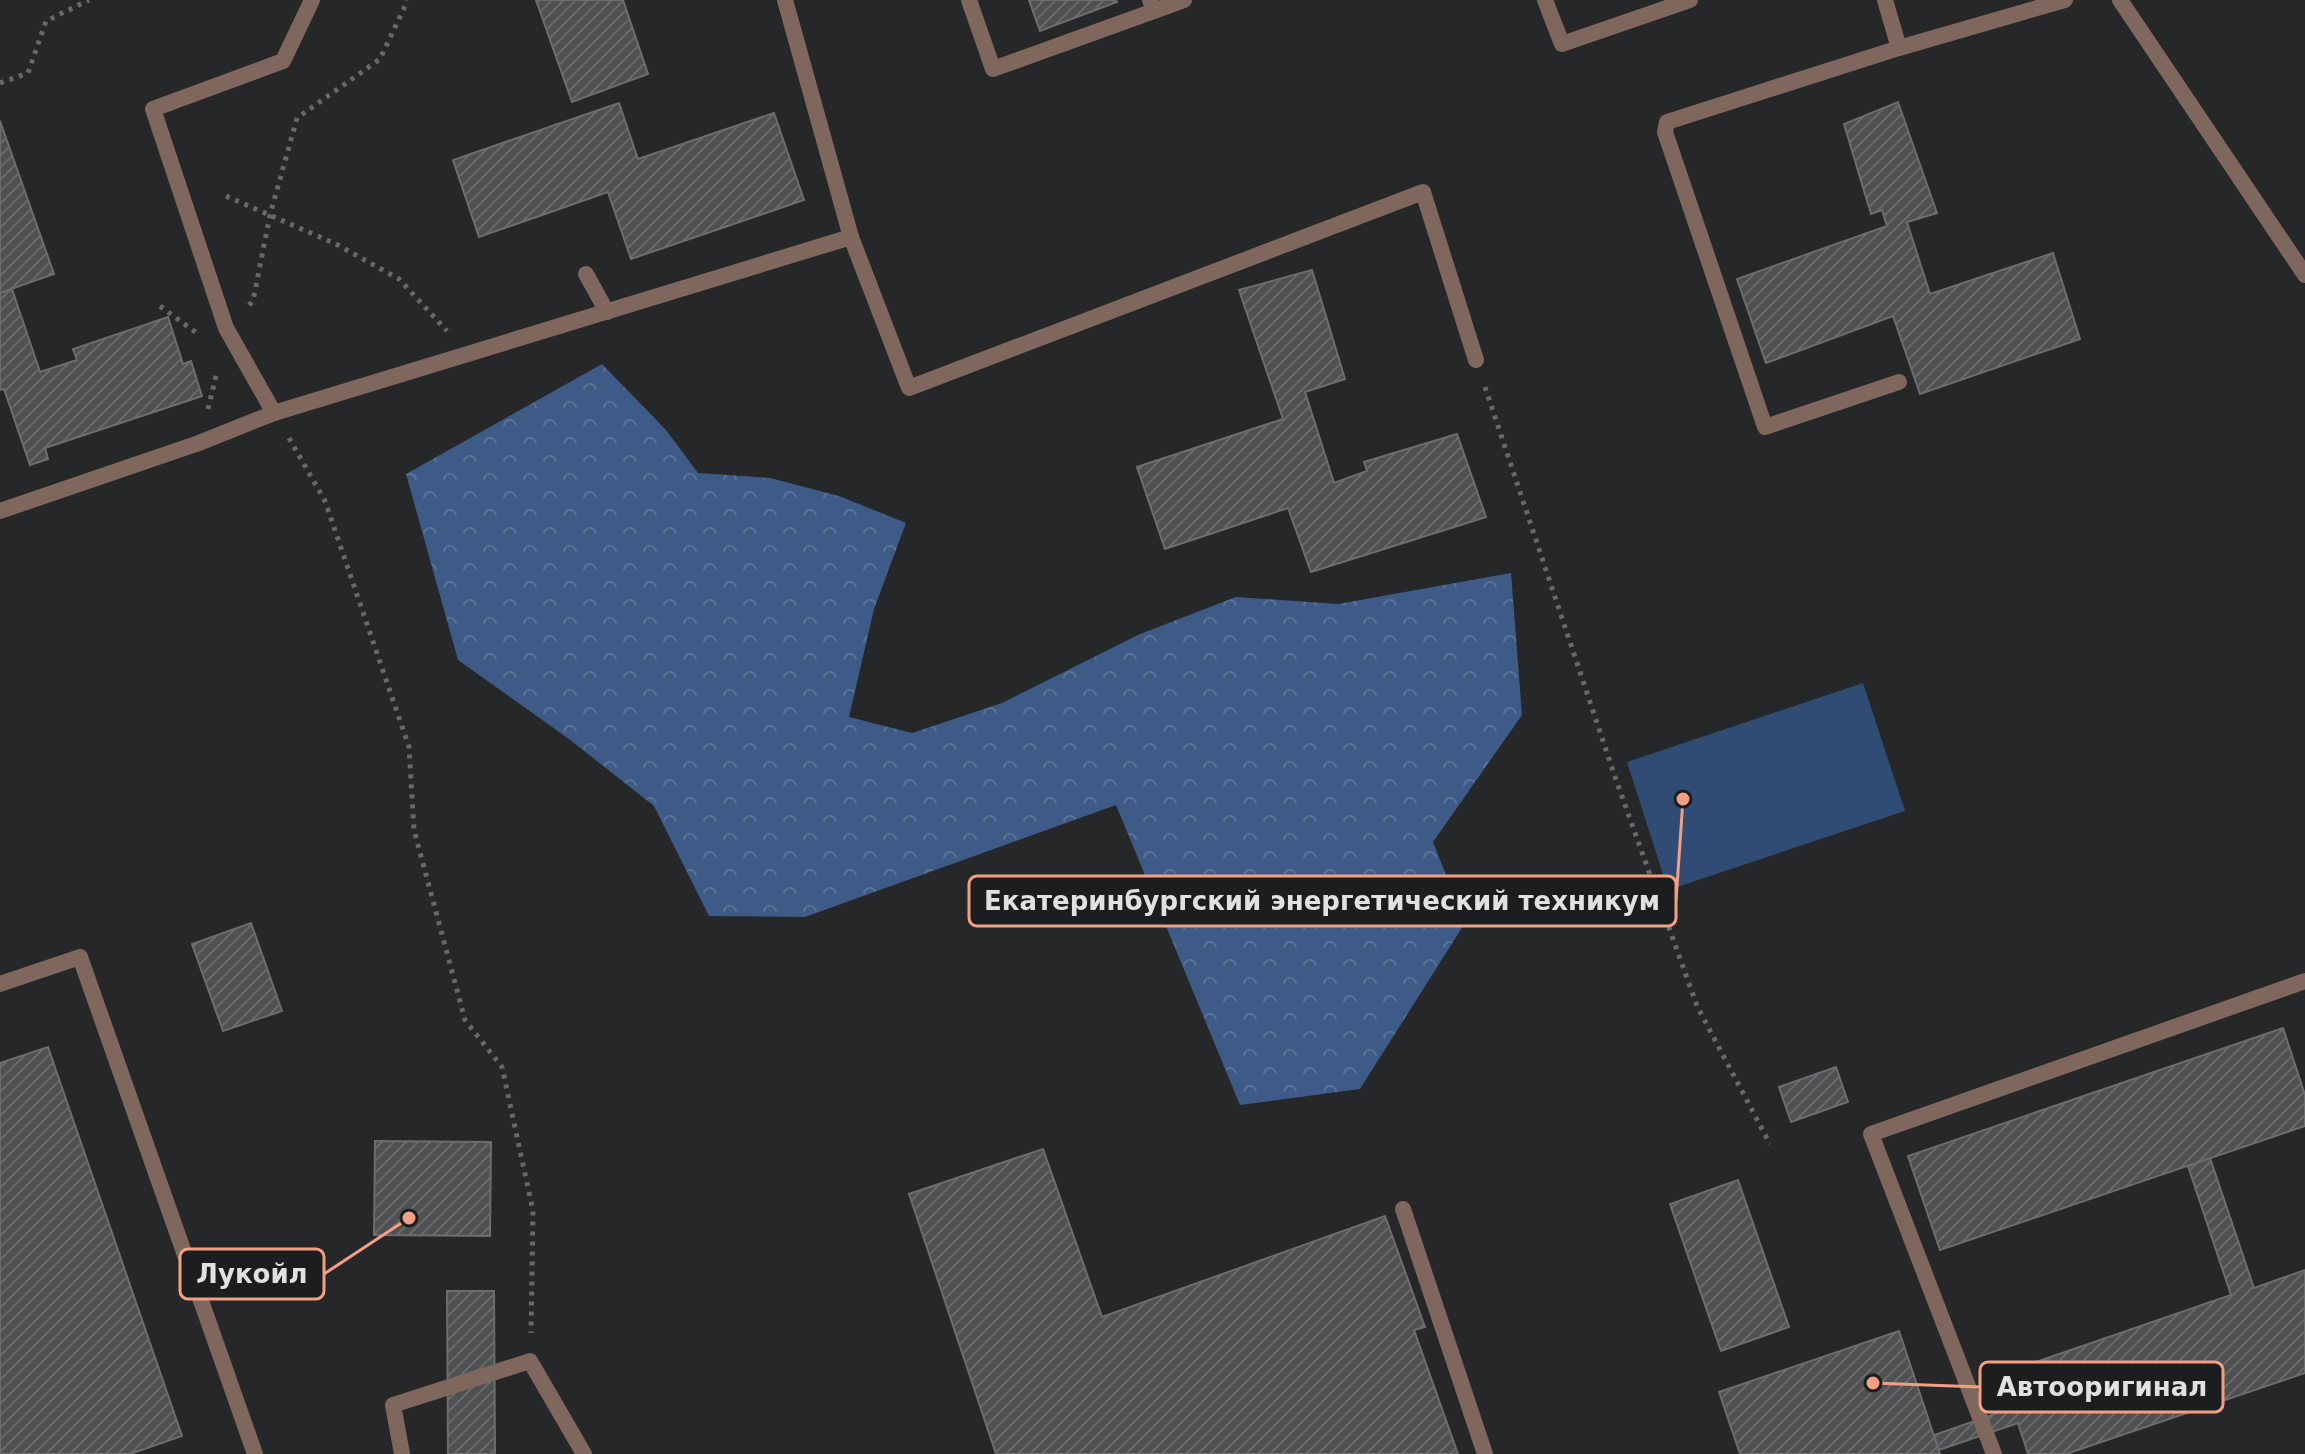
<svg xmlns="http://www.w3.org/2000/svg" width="2305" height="1454" font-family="'DejaVu Sans',sans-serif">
<defs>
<pattern id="forest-crowns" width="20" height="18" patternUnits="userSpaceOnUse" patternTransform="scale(2)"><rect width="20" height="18" fill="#3d5b86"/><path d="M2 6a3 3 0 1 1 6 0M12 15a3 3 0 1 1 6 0" fill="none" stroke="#597297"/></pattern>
<pattern id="building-hatch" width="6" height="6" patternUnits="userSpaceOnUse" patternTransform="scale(2)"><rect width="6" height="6" fill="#4e5052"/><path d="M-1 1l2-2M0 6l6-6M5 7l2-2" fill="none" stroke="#67696b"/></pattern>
</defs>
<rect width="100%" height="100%" fill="#262729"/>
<!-- forest -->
<path fill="url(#forest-crowns)" d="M602,364L666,430L698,473L770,478L839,496L906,523L874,609L849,717L912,733L1002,703L1140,634L1236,597L1338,604L1511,573L1522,715L1433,842L1465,923L1360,1089L1240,1105L1116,805L805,917L709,916L654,806L569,739L458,660L406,474Z"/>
<!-- pitch -->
<path fill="#304b74" d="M1863,683L1905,811L1668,890L1627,762Z"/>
<!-- building -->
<g fill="url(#building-hatch)" stroke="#6b6d6f" stroke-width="2">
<path d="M536,0H623L648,74L572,102Z"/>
<path d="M1029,0H1116L1117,2L1040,31Z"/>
<path d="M1898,102L1937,213L1907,222L1930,294L2053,253L2080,339L1920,394L1893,316L1766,363L1737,279L1887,226L1882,210L1871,214L1844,124Z"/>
<path d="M619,103L638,159L774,113L804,200L631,259L608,192L479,237L453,160Z"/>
<path d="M0,121L54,274L0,293Z"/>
<path d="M1312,270L1345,379L1305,392L1334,483L1367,471L1364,462L1457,434L1486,517L1311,572L1288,508L1165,549L1137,467L1283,419L1239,290Z"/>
<path d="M12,289L40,372L77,360L73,349L168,317L183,364L191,361L202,396L45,448L48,459L30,465L4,389L0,390V293Z"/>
<path d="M251,923L282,1011L223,1031L192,944Z"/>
<path d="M2283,1028L2305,1095V1126L1940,1250L1908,1156Z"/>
<path d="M48,1047L182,1436L130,1454H0V1063Z"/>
<path d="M1836,1067L1848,1102L1791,1122L1779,1087Z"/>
<path d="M375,1141L491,1142L490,1236L374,1235Z"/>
<path d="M1043,1149L1102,1317L1385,1216L1425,1327L1414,1330L1458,1454H996L909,1194Z"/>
<path d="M2210,1158L2254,1288L2305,1270V1373L2066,1454H2028L2018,1423L1939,1450L1934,1435L2012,1408L2001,1374L2231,1295L2188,1166Z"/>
<path d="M1738,1180L1789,1327L1721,1351L1670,1204Z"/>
<path d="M447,1291H494L495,1454H448Z"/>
<path d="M1899,1331L1940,1454H1740L1719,1392Z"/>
</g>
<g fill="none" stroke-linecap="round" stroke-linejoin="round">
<!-- path -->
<g stroke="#67686a" stroke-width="5" stroke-dasharray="4 6" stroke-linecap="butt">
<path d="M0,83L28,73L46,21L89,0"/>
<path d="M226,196L336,244L399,279L447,331"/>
<path d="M249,305L253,301L270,215L297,118L380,59L405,6L406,0"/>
<path d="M160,306L198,334"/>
<path d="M1485,387L1615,777L1697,1006L1770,1144"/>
<path d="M208,409L217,372"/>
<path d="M289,438L325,501L409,747L414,830L465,1020L502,1067L533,1211L531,1333"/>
</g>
<!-- service -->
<g stroke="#80675e" stroke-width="16">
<path d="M969,0L993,69L1154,11L1150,0"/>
<path d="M1545,0L1562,44L1690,0"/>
<path d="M1885,0L1899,48L1667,122L1665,132L1765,427L1899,382"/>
<path d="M1154,11L1184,0"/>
<path d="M1899,48L2065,0"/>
<path d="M851,237L909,388L1423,192L1476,360"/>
<path d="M586,274L607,312"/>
<path d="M274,413L851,237L785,0"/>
<path d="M0,511L199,443L274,413L226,328L153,109L283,61L312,0"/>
<path d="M0,984L80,957L255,1454"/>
<path d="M1403,1209L1485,1454"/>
<path d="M402,1454L393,1405L530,1361L584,1454"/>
<path d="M1994,1454L1871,1134L2305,981"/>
</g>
<!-- tertiary -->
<path stroke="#80675e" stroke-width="16" d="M2120,0L2305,275"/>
</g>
<!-- callouts -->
<path fill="none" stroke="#f39f84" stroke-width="3" d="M1683 799L1676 901M409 1218L324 1274M1873 1383L1980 1387"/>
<g fill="#f39f84" stroke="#1c1d1f" stroke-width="3">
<circle cx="1683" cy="799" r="8"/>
<circle cx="409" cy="1218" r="8"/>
<circle cx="1873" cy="1383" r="8"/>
</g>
<g fill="#1c1d1f" stroke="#f39f84" stroke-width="3">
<rect x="969" y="876" width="707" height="50" rx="8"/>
<rect x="180" y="1249" width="144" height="50" rx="8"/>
<rect x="1980" y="1362" width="243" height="50" rx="8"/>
</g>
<g font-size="26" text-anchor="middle" font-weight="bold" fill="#e0e1e3">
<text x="1322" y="910">Екатеринбургский энергетический техникум</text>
<text x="252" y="1283">Лукойл</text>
<text x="2102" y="1396">Автооригинал</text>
</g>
</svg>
